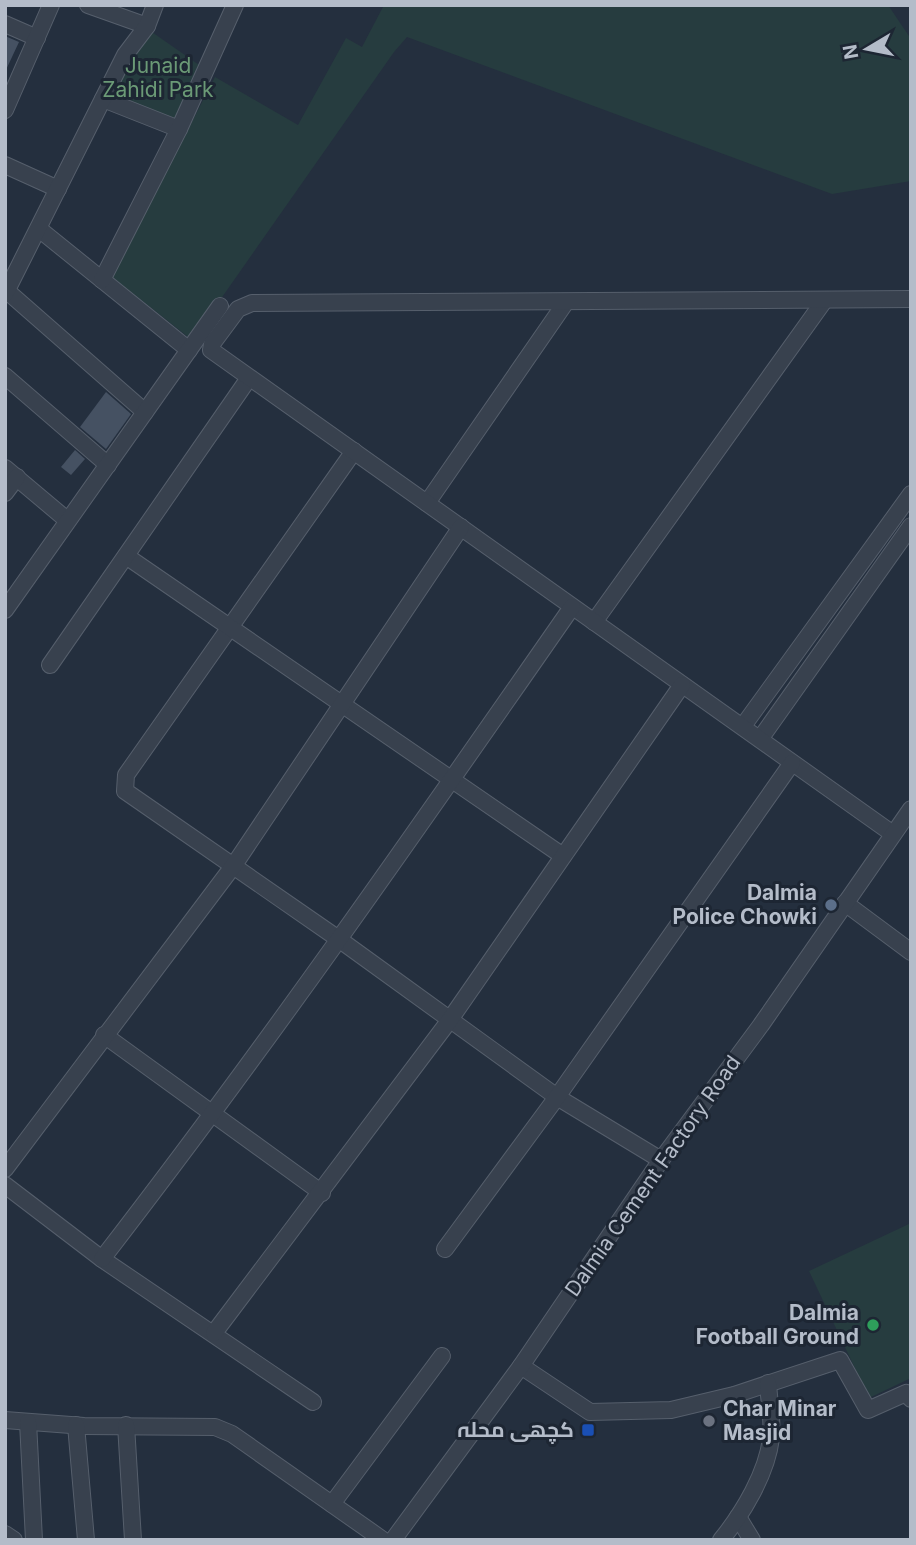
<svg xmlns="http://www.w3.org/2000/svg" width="916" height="1545" font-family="Inter,Cairo,sans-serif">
<rect width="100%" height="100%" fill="#242f3e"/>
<!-- green -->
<g fill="#263c3f">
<path d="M384,5H888L911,39V181L832,194L407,37L394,52L192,340L112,277L215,77L298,125L346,38L362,47Z"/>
<path d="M149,30L202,67L176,123L110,95L128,58Z"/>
<path d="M911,1223V1378L869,1398L809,1271Z"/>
</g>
<!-- building -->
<g fill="#455162">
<path d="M5,36L19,42L5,72Z"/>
<path d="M106,392L131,414L106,449L80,427Z"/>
<path d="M75,450L85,459L71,475L61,467Z"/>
</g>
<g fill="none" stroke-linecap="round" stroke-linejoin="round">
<defs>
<g id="street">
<path d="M88,5L147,26"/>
<path d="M5,24L37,38"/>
<path d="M103,99L179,129"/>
<path d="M5,110L51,5"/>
<path d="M5,165L58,189"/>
<path d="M39,229L189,350"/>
<path d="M102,280L179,129L235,5"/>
<path d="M7,291L145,412"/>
<path d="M5,294L125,55L147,26L155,5"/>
<path d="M5,376L108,465"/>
<path d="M354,451L126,775L125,791L340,940L557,1097L661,1160"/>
<path d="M5,468L67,520"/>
<path d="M5,493L17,477"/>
<path d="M427,503L566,302"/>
<path d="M126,556L563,856"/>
<path d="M5,610L220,306"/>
<path d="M594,622L824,301"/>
<path d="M50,665L249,378"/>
<path d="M743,726L911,494"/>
<path d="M760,739L911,526"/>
<path d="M893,834L211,350L212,344L238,309L252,303L911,299"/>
<path d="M845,903L911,952"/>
<path d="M104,1035L322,1193"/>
<path d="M5,1169L234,865L461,527"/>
<path d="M5,1185L102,1259L313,1402"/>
<path d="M445,1249L557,1097L792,763"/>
<path d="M102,1259C266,1047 419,827 572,607"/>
<path d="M214,1333L449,1021L682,685"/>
<path d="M521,1366L590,1412L671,1410L734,1395L840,1360L868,1410L906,1393L911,1399"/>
<path d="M5,1420L84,1426L215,1427L232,1434L383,1540"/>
<path d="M28,1422L34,1540"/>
<path d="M76,1425L86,1540"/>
<path d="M126,1425L133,1540"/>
<path d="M332,1504L442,1356"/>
<path d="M738,1517L752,1540"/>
<path d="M5,1534L14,1540"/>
<path d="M393,1540L521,1366L661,1160L761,1025L911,809"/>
<path d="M721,1540C743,1513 767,1473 771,1438C773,1421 769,1401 768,1383"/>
</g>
</defs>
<!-- street casing -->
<use href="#street" stroke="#565f6c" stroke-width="18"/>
<!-- street -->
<use href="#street" stroke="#38414e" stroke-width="16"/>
</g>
<!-- markers -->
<circle fill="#5c6f8a" stroke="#1d2633" stroke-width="2.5" cx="831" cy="905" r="7"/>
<circle fill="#2e9e5b" stroke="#1d2633" stroke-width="2.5" cx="873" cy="1325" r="7"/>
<circle fill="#6b7280" stroke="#1d2633" stroke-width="2.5" cx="709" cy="1421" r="7"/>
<rect fill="#1a4fb4" stroke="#1d2633" stroke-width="2.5" x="581" y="1423" width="14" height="14" rx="3.5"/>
<g text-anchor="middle" stroke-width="6" stroke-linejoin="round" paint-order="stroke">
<!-- park labels -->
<g font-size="21" fill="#6b9a76" stroke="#1d2633">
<text x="158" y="73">Junaid<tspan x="158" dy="24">Zahidi Park</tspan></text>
</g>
<!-- poi labels -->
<g font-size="21" font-weight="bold" fill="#b4bcc9" stroke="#1d2633" text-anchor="end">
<text x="817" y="900">Dalmia<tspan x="817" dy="24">Police Chowki</tspan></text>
<text x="859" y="1320">Dalmia<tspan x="859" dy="24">Football Ground</tspan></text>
<text x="723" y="1416" text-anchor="start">Char Minar<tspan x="723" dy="24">Masjid</tspan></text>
<text x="574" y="1437">کچھی محلہ</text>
</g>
<!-- street labels -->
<g font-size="21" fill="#b4bcc9" stroke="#1d2633">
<text transform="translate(653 1176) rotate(-55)" y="7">Dalmia Cement Factory Road</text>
</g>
</g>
<!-- border -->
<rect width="916" height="1545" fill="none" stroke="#b4bcc9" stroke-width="14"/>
<!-- north arrow -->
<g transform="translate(867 49) rotate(260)" stroke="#1d2633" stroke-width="5" paint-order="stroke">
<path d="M0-5L12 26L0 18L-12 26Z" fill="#b4bcc9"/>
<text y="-10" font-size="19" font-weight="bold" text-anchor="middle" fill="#b4bcc9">N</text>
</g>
</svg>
